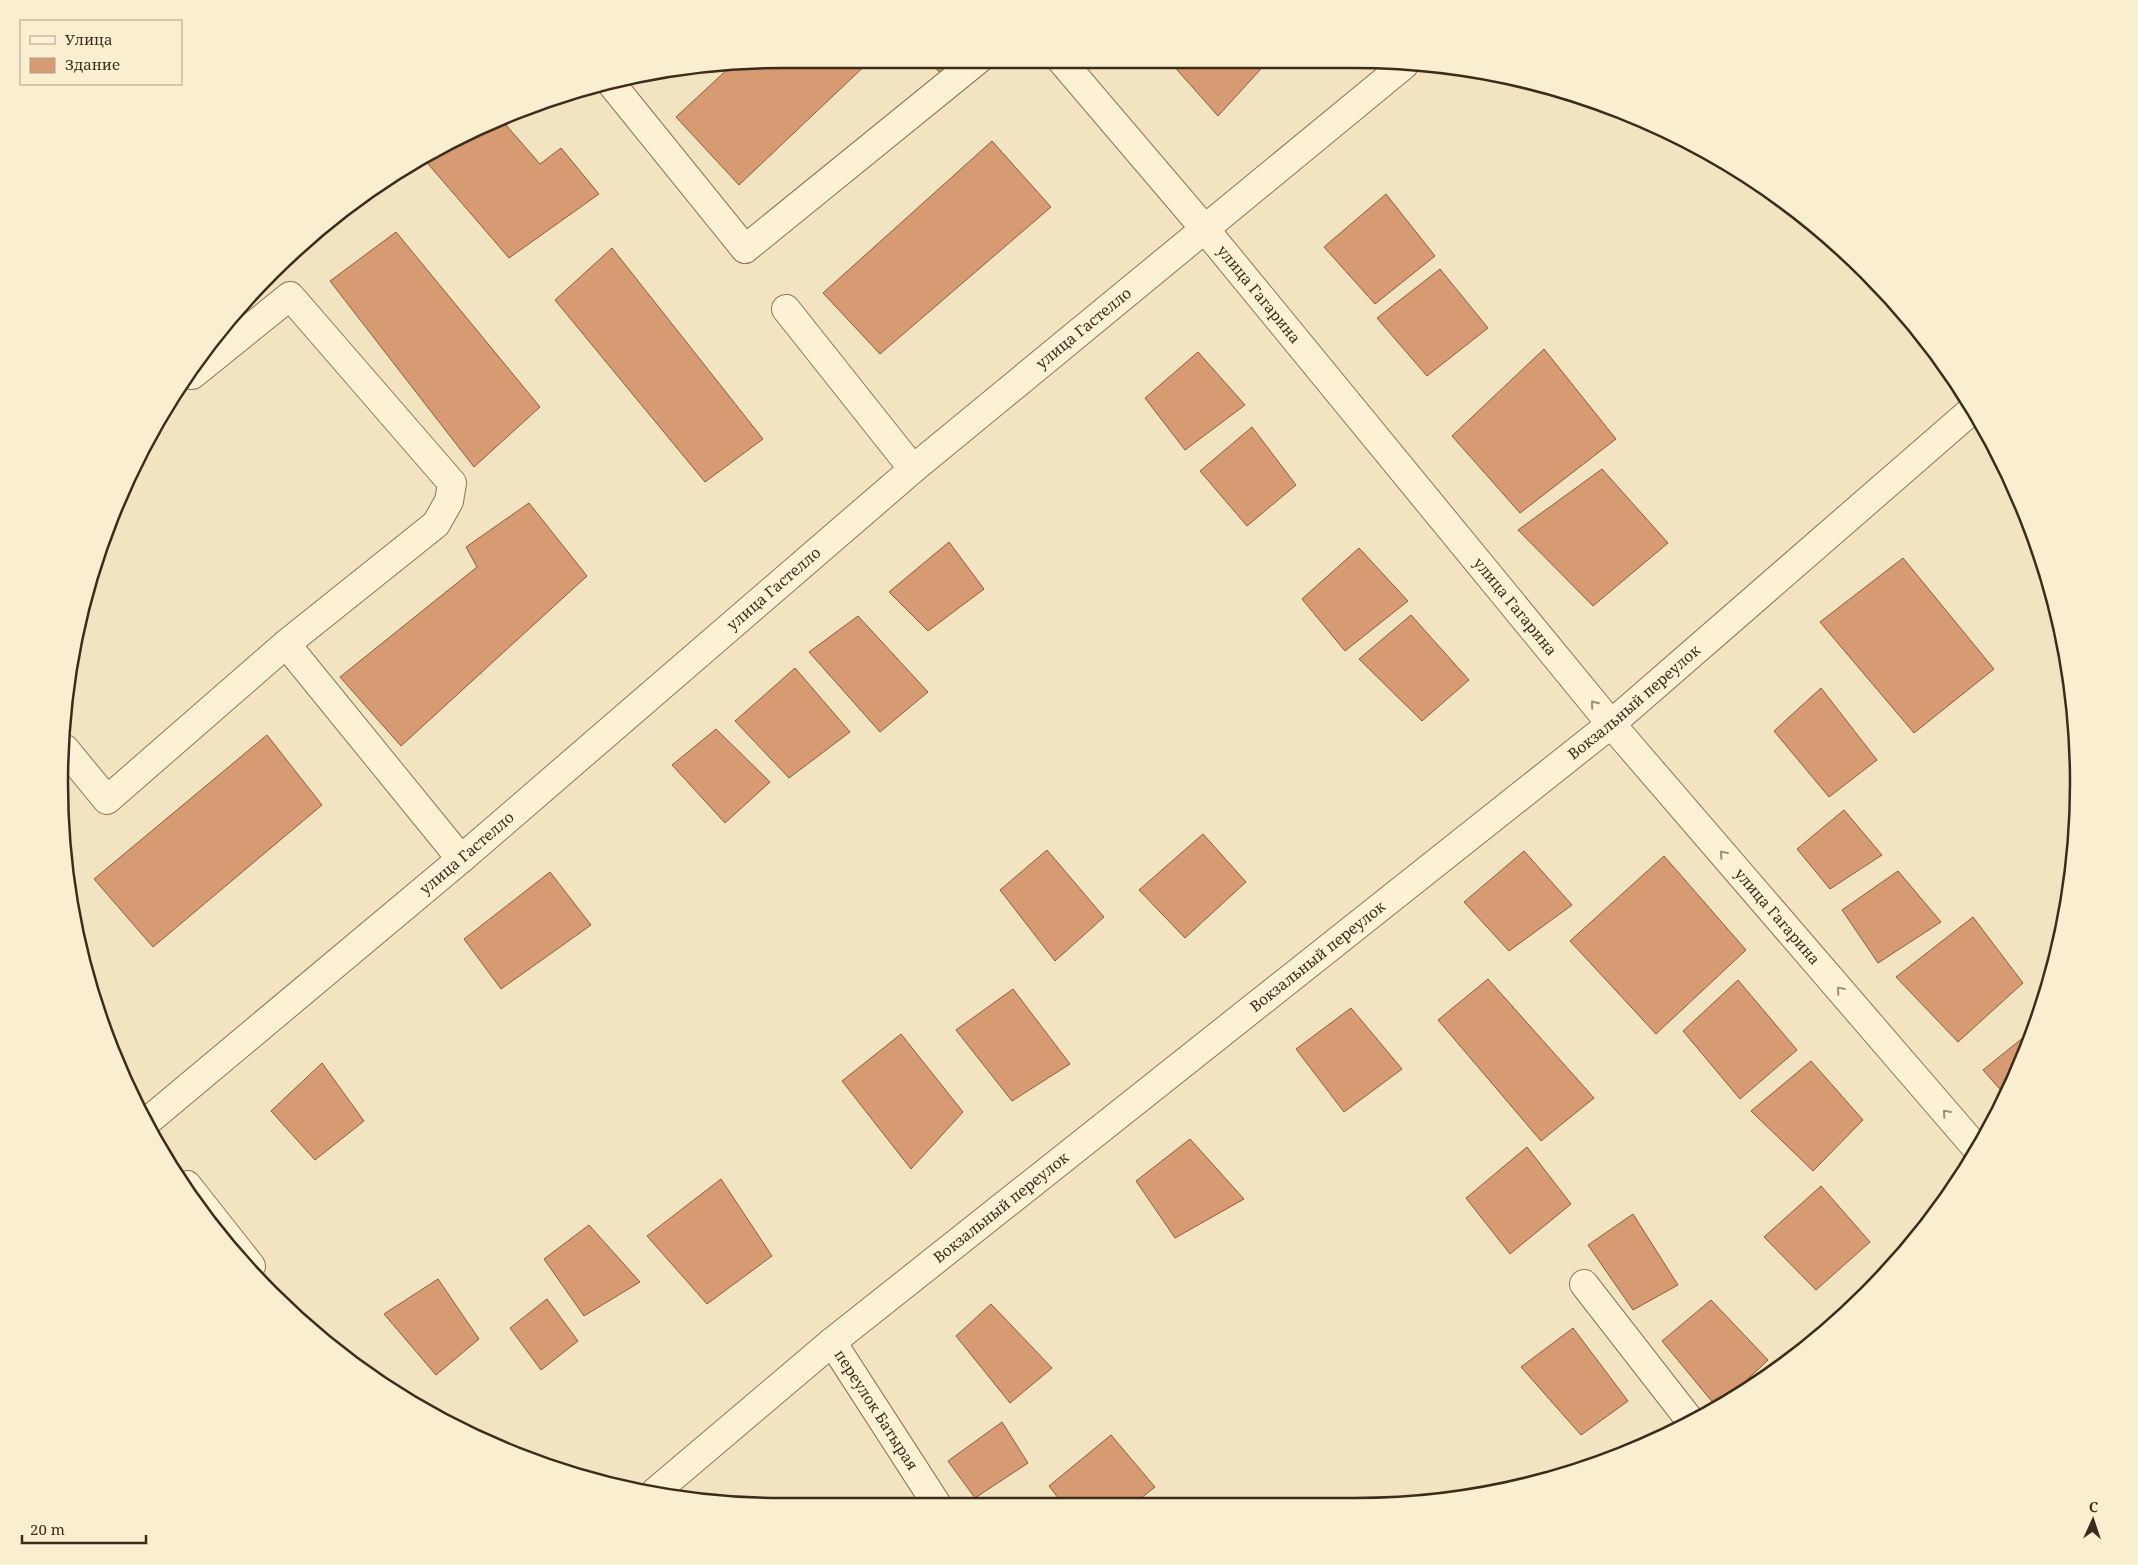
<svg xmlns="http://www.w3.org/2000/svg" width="2138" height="1565" font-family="'Noto Serif',serif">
<rect width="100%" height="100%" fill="#f3e4c1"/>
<!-- building -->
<g fill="#d69b72" stroke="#925b38">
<path d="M782,59H872L739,185L676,117L731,66Z"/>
<path d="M927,59H965L943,76Z"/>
<path d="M1176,59H1270L1218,116L1171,63Z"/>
<path d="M499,117L540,164L561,148L599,194L509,258L423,158Z"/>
<path d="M992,141L1051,207L880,354L823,293Z"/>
<path d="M1386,194L1435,256L1375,304L1324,247Z"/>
<path d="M396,232L540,407L474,467L330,281Z"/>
<path d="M612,248L763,439L705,482L555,300Z"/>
<path d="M1440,269L1488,328L1427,376L1377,318Z"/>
<path d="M1544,349L1616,439L1520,513L1452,436Z"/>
<path d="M1198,352L1245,405L1185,450L1145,398Z"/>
<path d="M1252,427L1296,485L1247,526L1200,471Z"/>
<path d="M1602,469L1668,543L1593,606L1518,530Z"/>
<path d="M529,503L587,576L401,746L340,677L477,567L466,547Z"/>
<path d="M949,542L984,589L928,631L889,592Z"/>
<path d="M1359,548L1408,601L1345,651L1302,599Z"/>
<path d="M1903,558L1994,669L1914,733L1820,622Z"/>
<path d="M1411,615L1469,680L1422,721L1359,659Z"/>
<path d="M858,616L928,692L880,732L809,652Z"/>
<path d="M795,668L850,732L789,778L735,721Z"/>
<path d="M1821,688L1877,760L1829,797L1774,731Z"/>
<path d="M716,729L770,782L725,823L672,765Z"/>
<path d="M267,735L322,805L153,947L94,879Z"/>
<path d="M1844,810L1882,855L1830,889L1797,849Z"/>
<path d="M1203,834L1246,882L1185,938L1139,890Z"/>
<path d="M1047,850L1104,917L1055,961L1000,890Z"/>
<path d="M1524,851L1572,905L1509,951L1464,902Z"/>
<path d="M1664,856L1746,950L1656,1034L1570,941Z"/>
<path d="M1898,871L1941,922L1878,963L1842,910Z"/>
<path d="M550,872L591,925L501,989L464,939Z"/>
<path d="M1973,917L2023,983L1958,1042L1896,977Z"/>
<path d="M1488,979L1594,1098L1541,1141L1438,1020Z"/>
<path d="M1738,980L1797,1050L1740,1099L1683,1031Z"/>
<path d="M1013,989L1070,1064L1012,1101L956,1030Z"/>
<path d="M1351,1008L1402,1069L1344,1112L1296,1049Z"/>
<path d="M2035,1028L2005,1095L1983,1070Z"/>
<path d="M901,1034L963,1112L911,1169L842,1081Z"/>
<path d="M1811,1061L1863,1120L1813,1171L1751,1111Z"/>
<path d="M322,1063L364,1121L315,1160L271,1111Z"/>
<path d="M1190,1139L1244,1199L1175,1238L1136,1181Z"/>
<path d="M1527,1147L1571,1204L1510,1254L1466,1198Z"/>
<path d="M721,1179L772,1256L707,1304L647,1236Z"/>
<path d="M1821,1186L1870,1242L1816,1290L1764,1237Z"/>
<path d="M1633,1214L1678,1285L1633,1310L1588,1245Z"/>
<path d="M589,1225L640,1282L584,1316L544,1259Z"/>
<path d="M438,1279L479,1339L436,1375L384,1314Z"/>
<path d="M547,1299L578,1341L541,1370L510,1328Z"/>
<path d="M1711,1300L1768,1360L1732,1394L1714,1404L1662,1341Z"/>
<path d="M991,1304L1052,1368L1010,1403L956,1336Z"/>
<path d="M1573,1328L1628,1401L1581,1435L1521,1367Z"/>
<path d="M1002,1422L1028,1463L975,1498L948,1461Z"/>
<path d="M1111,1435L1155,1487L1136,1502L1062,1503L1049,1486Z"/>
</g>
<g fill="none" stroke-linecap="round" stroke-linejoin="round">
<defs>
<g id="minor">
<path id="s1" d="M1060,59L1204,228L1611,724L1978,1150"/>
<path d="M610,82L745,249L979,59"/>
<path d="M786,309L913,469"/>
<path d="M286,644L461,859"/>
<path d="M65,749L107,800L286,644L436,524L449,501L452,483L290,296L192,375"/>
<path id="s2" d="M149,1120L461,859L913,469L1404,65"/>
<path d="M187,1185L251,1266"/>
<path d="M1584,1284L1689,1419"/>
<path id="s3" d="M832,1342L936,1503"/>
<path id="s4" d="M655,1492L832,1342L1611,724L1972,410"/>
</g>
</defs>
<!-- minor casing -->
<use href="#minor" stroke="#8f7456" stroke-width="30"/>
<!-- minor -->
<use href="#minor" stroke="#fdf1d5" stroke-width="28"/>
</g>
<!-- one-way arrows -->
<defs><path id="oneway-chevron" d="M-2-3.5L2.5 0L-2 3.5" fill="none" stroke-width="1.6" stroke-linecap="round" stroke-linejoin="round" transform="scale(1.25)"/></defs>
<g stroke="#9d8e78">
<use href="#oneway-chevron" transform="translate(1594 704) rotate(-129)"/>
<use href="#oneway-chevron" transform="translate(1723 854) rotate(-131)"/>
<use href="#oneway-chevron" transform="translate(1840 990) rotate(-131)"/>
<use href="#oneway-chevron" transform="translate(1946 1113) rotate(-131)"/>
</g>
<g text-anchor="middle" stroke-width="4.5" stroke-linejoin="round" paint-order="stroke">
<!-- street labels -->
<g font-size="15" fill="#3d2c1c" stroke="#faeed1">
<text dy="5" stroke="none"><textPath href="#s1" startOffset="308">улица Гагарина</textPath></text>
<text dy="5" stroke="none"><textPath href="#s2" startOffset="1225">улица Гастелло</textPath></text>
<text dy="5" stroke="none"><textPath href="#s2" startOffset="820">улица Гастелло</textPath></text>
<text dy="5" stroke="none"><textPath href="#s1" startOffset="712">улица Гагарина</textPath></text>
<text dy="5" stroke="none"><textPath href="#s4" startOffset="1258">Вокзальный переулок</textPath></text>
<text dy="5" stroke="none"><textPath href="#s2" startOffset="415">улица Гастелло</textPath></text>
<text dy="5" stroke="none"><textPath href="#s1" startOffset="1118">улица Гагарина</textPath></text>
<text dy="5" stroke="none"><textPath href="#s4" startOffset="852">Вокзальный переулок</textPath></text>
<text dy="5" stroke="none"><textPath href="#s4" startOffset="448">Вокзальный переулок</textPath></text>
<text dy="5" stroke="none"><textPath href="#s3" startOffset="81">переулок Батырая</textPath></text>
</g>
</g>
<!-- crop -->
<path d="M0 0H2138V1565H0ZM783 68H1355A715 715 0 0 1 2070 783V783A715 715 0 0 1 1355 1498H783A715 715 0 0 1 68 783V783A715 715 0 0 1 783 68Z" fill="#faeed1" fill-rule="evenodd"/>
<path fill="none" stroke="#3d2c1c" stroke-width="2.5" d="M783 68H1355A715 715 0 0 1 2070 783V783A715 715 0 0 1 1355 1498H783A715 715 0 0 1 68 783V783A715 715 0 0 1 783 68Z"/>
<!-- legend -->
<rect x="20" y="20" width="162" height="65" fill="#faeed1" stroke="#aea089"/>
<rect x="30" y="36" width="25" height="8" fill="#fdf1d5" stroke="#aea089"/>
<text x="65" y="45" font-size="15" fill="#3d2c1c">Улица</text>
<rect x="30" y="58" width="25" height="15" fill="#d69b72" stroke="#aea089"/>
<text x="65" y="70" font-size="15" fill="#3d2c1c">Здание</text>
<!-- north arrow -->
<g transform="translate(2093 1520) rotate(3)" stroke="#faeed1" stroke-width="4" paint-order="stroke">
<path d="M0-4L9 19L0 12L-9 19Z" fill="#3d2c1c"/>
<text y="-8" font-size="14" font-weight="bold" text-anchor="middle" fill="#3d2c1c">С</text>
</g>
<!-- scale -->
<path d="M22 1535v8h124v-8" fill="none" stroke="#3d2c1c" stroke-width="2.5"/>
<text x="30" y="1535" font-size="15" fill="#3d2c1c" stroke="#faeed1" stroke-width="4" paint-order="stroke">20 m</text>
</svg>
